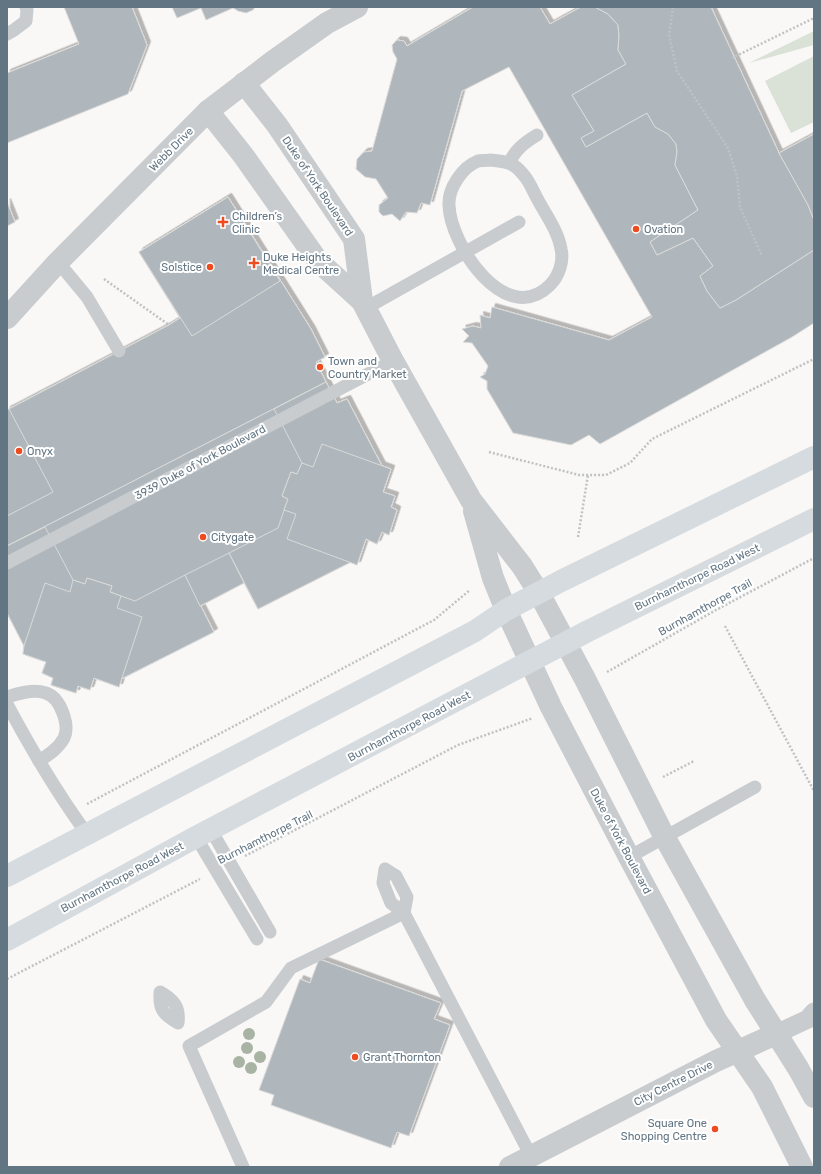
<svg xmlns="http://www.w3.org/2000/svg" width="821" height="1174" font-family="Rubik,sans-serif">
<defs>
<filter id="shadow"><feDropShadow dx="3.5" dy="-3.5" stdDeviation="0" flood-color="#0004"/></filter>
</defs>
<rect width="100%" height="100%" fill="#f9f8f6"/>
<!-- garden -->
<g fill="#dae1d6">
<path d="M814,31V45L749,63Z"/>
<path d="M814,56V122L791,133L765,81Z"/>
</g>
<!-- building -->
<g fill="#afb7bd" stroke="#dadad8" filter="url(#shadow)">
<path d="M64,7H132L147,45L128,94L7,143V73L79,44Z"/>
<path d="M172,7H255L253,10L246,13L238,11L233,8L206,20L201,8L177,18Z"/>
<path d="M473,7H540L550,24L581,7H595L608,14L618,25L619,36L618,50L626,64L572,95L594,131L581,138L586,147L647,113L655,127L668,134L676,144L677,152L675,165L698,210L650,242L657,255L693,238L713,266L700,276L707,291L720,308L736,300L814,250V323L792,337L600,444L589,435L571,445L513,433L487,389V381L480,377L485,374L488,366L472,343L463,342L469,336L462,329L473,326L481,328L480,315L490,318L492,307L609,340L652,317L509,67L462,91L430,205L421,203L417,213L406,212L400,221L392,214L383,216L379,212V205L388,198L376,179L365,177L356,169L357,159L364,152L372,151L397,59L393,52L392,45L397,40L404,41L407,46Z"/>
<path d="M595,7H711L779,153L808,205L814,220V250L736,300L720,308L707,291L700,276L713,266L693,238L657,255L650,242L698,210L675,165L677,152L676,144L668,134L655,127L647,113L586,147L581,138L594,131L572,95L626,64L618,50L619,36L618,25L608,14Z"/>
<path d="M814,134V220L808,205L779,153Z"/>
<path d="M228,197L311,329L325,357L316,362L326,382L274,409L218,320L192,336L139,252Z"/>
<path d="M228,197L311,329L325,357L316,362L326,382L7,546V410L169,325L180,318L139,252Z"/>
<path d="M228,197L280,281L192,336L139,252Z"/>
<path d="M7,202L15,222L7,226Z"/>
<path d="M326,382L337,403L347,399L382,466L391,469L383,492L395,496L391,507L397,510L389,535L382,532L377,544L366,539L357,565L351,562L258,609L244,583L200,606L214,632L121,679L119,687L94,678L90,690L78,686L76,693L51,685L53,678L42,673L46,662L23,654L24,646L7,613V546Z"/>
<path d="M326,382L337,403L347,399L382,466L391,469L383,492L395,496L391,507L397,510L389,535L382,532L377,544L366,539L357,565L351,562L258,609L229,553L278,528L288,499L282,496L291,472L297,474L302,463L274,409Z"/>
<path d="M9,409L53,492L7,516V410Z"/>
<path d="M322,444L391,469L383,492L395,496L391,507L397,510L389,535L382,532L377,544L366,539L357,565L287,539L296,514L284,510L288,499L282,496L291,472L297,474L302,463L313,467Z"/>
<path d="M45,527L73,580L85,584L87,578L112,586L110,592L135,601L185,575L214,632L121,679L119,687L94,678L90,690L78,686L76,693L51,685L53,678L42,673L46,662L23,654L24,646L7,613V546Z"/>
<path d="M229,553L244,583L200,606L185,575Z"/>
<path d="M87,578L112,586L110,592L121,596L117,608L142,617L119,687L94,678L90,690L78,686L76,693L51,685L53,678L42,673L46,662L23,654L24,646L45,583L70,592L73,580L85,584Z"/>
<path d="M319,959L441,1003L434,1019L450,1025L409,1136L397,1132L391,1148L271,1105L274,1095L259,1090L300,979L310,983Z"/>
</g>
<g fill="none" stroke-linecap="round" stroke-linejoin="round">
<!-- path -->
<g stroke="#bfc2c4" stroke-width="2.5" stroke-dasharray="2 2" stroke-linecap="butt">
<path d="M673,7L669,35L677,71L728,148L737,176L740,207L762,256"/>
<path d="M732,58L814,18"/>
<path d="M104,279L169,325"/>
<path d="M489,452L579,475H606L630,463L652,439L814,359"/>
<path d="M578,537L588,475"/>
<path d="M725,626L814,791"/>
<path d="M607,672L716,610L814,558"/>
<path d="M663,777L694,761"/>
<path d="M87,804L434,620L470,590"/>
<path d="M245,856L458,745L533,718"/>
<path d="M7,979L200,879"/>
</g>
<!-- service -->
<g stroke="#c8cccf" stroke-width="13">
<path d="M7,34L14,30L26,21L27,10L26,7"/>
<path d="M490,160C498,161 506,161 513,165C518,168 523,174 526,178C531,185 534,193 538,200C546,215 558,231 561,249C564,261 559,276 550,285C506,329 450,245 449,205C448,189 462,167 478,161C481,160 486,161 490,160Z"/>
<path d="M509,163C516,149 524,143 537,135"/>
<path d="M58,262L87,297L119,351"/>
<path d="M366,308L519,222"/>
<path d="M7,563L393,361"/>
<path d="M7,697C20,693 33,689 46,693C61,698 70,726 64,738C58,749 48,755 39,761"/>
<path d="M7,704C31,749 57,793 87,834"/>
<path d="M211,830L270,932"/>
<path d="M196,837L257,939"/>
<path d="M629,857L755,787"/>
<path d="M385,869L396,876L407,897L404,913L391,903L383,883Z"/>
<path d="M160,992C174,1000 180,1007 178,1023C163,1014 159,1010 160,992Z"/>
<path d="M243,1167L189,1046L266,1002L291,968L404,913L531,1156"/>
</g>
<!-- pedestrian -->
<path stroke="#c8cccf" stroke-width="19" d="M776,1034L808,1019L814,1012"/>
<!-- minor -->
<g stroke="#c8cccf" stroke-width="22">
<path d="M244,83L277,125L354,239L362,301"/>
<path d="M208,111L243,155L318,261L362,301L393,361L471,500L522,566L539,593"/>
<path d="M7,318L58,262L208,111L272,62L327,23L357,7"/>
<path d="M474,511L493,578L506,610"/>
</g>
<!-- tertiary -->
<g stroke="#c8cccf" stroke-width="22">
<path d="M539,593L585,679L664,836L755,1000L798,1068L814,1097"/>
<path d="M506,610L551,707L629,857L716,1020L762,1087L802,1167"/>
<path d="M510,1167L716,1061L776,1034"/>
</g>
<!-- secondary -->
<g stroke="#d6dbdf" stroke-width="22">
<path d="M7,876L475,631L506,610L561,581L814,457"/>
<path d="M7,940L196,837L588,631L814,519"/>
</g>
</g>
<!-- trees -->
<g fill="#a8b3a4">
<circle cx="249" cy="1034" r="6"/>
<circle cx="247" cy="1048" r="6"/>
<circle cx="260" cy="1057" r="6"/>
<circle cx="239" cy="1062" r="6"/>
<circle cx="251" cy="1068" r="6"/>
</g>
<!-- markers -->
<g fill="#ee4b20" stroke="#fff" stroke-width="1.5">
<path d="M221 216h4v4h4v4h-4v4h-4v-4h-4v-4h4z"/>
<circle cx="636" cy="229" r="4"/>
<path d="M252 257h4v4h4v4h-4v4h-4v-4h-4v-4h4z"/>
<circle cx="210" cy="267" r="4"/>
<circle cx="320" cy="367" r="4"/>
<circle cx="19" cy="451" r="4"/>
<circle cx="203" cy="537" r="4"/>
<circle cx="355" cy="1057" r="4"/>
<circle cx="715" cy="1129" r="4"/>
</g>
<g text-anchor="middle" stroke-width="4" stroke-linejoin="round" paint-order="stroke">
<!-- street labels -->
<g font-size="11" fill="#627583" stroke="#fff">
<text transform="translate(171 149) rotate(-45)" y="4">Webb Drive</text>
<text transform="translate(318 186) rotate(56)" y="4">Duke of York Boulevard</text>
<text transform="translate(200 462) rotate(-28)" y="4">3939 Duke of York Boulevard</text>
<text transform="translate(697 577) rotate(-26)" y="4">Burnhamthorpe Road West</text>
<text transform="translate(705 607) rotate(-29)" y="4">Burnhamthorpe Trail</text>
<text transform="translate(409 726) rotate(-28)" y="4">Burnhamthorpe Road West</text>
<text transform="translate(265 837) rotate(-27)" y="4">Burnhamthorpe Trail</text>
<text transform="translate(621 841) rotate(62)" y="4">Duke of York Boulevard</text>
<text transform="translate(122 877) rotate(-28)" y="4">Burnhamthorpe Road West</text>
<text transform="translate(673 1083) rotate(-27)" y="4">City Centre Drive</text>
</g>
<!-- poi labels -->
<g font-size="11" fill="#627583" stroke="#fff" text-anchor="start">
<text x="232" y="220">Children’s<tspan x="232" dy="13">Clinic</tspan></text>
<text x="644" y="233">Ovation</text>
<text x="263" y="261">Duke Heights<tspan x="263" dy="13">Medical Centre</tspan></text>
<text x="202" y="271" text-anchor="end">Solstice</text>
<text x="328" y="365">Town and<tspan x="328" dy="13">Country Market</tspan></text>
<text x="27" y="455">Onyx</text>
<text x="211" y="541">Citygate</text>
<text x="363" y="1061">Grant Thornton</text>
<text x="707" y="1127" text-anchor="end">Square One<tspan x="707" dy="13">Shopping Centre</tspan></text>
</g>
</g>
<!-- border -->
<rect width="821" height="1174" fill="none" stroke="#627583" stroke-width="16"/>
</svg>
